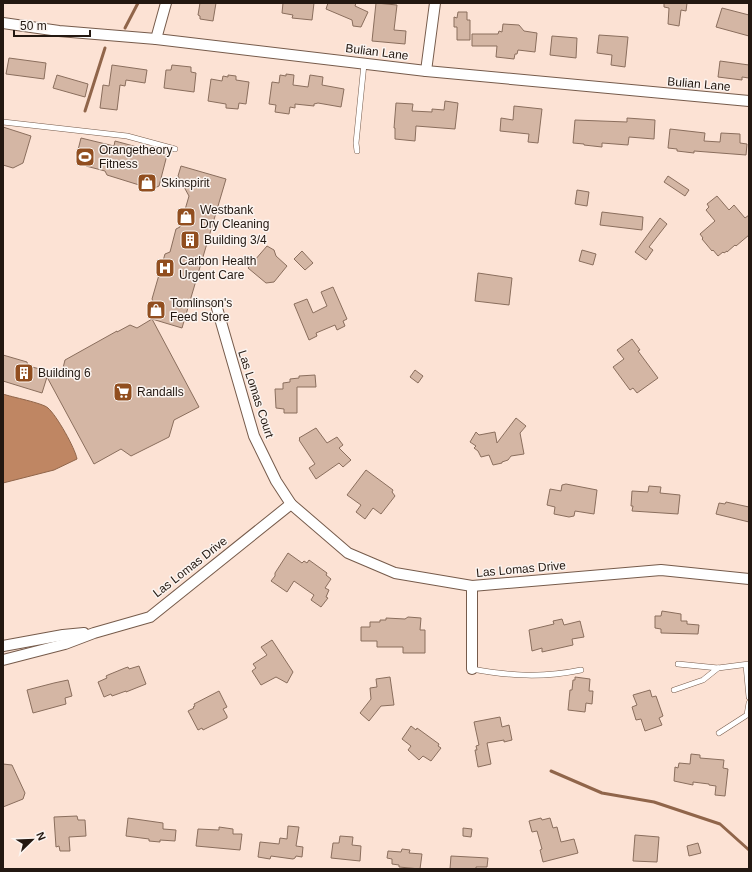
<svg xmlns="http://www.w3.org/2000/svg" width="752" height="872" font-family="Helvetica,sans-serif">
<rect width="100%" height="100%" fill="#fce2d4"/>
<!-- water -->
<path fill="#bf8663" stroke="#90654a" d="M3,394C11,397 43,403 48,408C57,416 75,448 77,459L54,470L3,483Z"/>
<g fill="none" stroke-linecap="round" stroke-linejoin="round">
<!-- stream -->
<g stroke="#90654a" stroke-width="3">
<path d="M125,28L138,3"/>
<path d="M85,111L105,48"/>
<path d="M551,771L602,793L654,802L720,824L749,850"/>
</g>
</g>
<!-- building -->
<g fill="#d4b6a4" stroke="#8a6e5d">
<path d="M200,3H216L213,21L200,19V16L198,15Z"/>
<path d="M283,3H314L312,20L292,18L293,15L282,13Z"/>
<path d="M328,3H356L355,6L368,12L361,27L353,26L352,20L326,9Z"/>
<path d="M376,3L397,5L394,30L406,31L405,44L372,41Z"/>
<path d="M664,3H687L686,11L681,10L679,26L668,24L669,8L664,7Z"/>
<path d="M722,8L749,15V36L716,27Z"/>
<path d="M458,12H467V20H470V40H457V27H454V17L457,18Z"/>
<path d="M503,24L519,25L524,31L537,33L535,52L518,50L517,54H515L514,59L496,57L497,46H472V34H498L499,31L502,32Z"/>
<path d="M599,35L628,37L625,67L611,65L612,55L597,53Z"/>
<path d="M552,36L577,38L576,58L550,55Z"/>
<path d="M9,58L46,63L44,79L6,74Z"/>
<path d="M720,61L749,65V78L742,77V80L718,77Z"/>
<path d="M112,65L147,70L145,83L126,80L125,86L120,85L117,110L100,108L103,85L109,86Z"/>
<path d="M172,65L191,67V72L196,73L194,92L164,88L166,70H171Z"/>
<path d="M286,74L294,75L293,85L308,87L310,75L323,77L322,85L344,89L341,107L318,103L314,104V106L295,104V108L290,107L289,114L275,112L276,105L269,104L272,82L279,83L280,75L286,76Z"/>
<path d="M57,75L88,84L85,97L53,88Z"/>
<path d="M228,75L236,76V80L249,82L246,104L239,103L238,109L226,108V104L208,101L211,79L222,81L223,76L228,77Z"/>
<path d="M445,101L458,103L455,129L416,126L415,141L395,139V128H394L396,103L413,104L412,111L432,112V109L444,110Z"/>
<path d="M514,106L542,109L538,143L528,142L529,134L500,131L501,118L513,120Z"/>
<path d="M627,118L655,120L654,139L629,137L628,145L602,143V147L584,145V144L573,143L575,120L627,122Z"/>
<path d="M3,127L31,136L23,163L13,168L3,165Z"/>
<path d="M670,129L705,133L704,141L720,142L721,133L740,134V143L747,144L746,155L694,151V153L677,151V149L668,148Z"/>
<path d="M81,138L114,146L115,141L167,155L159,186L152,189L107,175L105,171L86,166L78,150Z"/>
<path d="M181,166L226,179L182,328L152,319L150,315L154,303L152,299L165,254L170,252L176,229L180,227L189,196L178,176Z"/>
<path d="M668,176L689,190L685,196L664,182Z"/>
<path d="M577,190L589,192L587,206L575,204Z"/>
<path d="M717,196L729,210L734,205L745,218L749,215V235L736,246L735,245L727,252V251L724,253L723,252L718,256L713,250L712,251L702,239L703,238L700,234L715,221L706,210L709,207L707,204Z"/>
<path d="M602,212L643,217L642,230L600,225Z"/>
<path d="M660,218L667,224L649,247L653,250L646,260L635,252Z"/>
<path d="M267,246L274,250L276,256L287,266L274,282L266,283L248,268Z"/>
<path d="M582,250L596,254L593,265L579,261Z"/>
<path d="M302,251L313,263L305,270L294,259Z"/>
<path d="M478,273L512,278L509,305L475,301Z"/>
<path d="M333,287L347,319L343,321L345,326L337,330L335,325L316,333L317,336L309,340L294,304L307,299L313,313L327,306L321,292Z"/>
<path d="M152,319L199,407L174,420L169,437L131,456L121,449L94,464L47,377L63,368L65,360L117,331V332L130,325L137,328Z"/>
<path d="M632,339L640,350L638,351L658,378L637,393L633,388L630,390L613,367L624,359L617,350Z"/>
<path d="M3,355L27,362L28,366L44,370L47,377L42,393L3,381Z"/>
<path d="M415,370L423,376L418,383L410,377Z"/>
<path d="M315,375L316,387H297V413H284V409L276,408L275,389H283V383L290,382V379L299,378V376Z"/>
<path d="M516,418L526,426L520,433L524,454L511,456L508,460L502,462V463L493,465L489,455L481,457L478,451L474,448L476,446L470,442L476,432L479,435L495,432L497,443Z"/>
<path d="M316,428L327,443L337,437L343,445L339,448L351,460L343,467L339,463L316,479L309,468L315,464L299,440L300,439L299,438Z"/>
<path d="M366,470L393,490L392,492L395,496L381,514L373,508L365,519L356,512L361,505L347,495Z"/>
<path d="M566,484L597,490L594,514L575,511L574,516L569,517L554,514L555,507L547,505L550,489L561,491L562,485Z"/>
<path d="M649,486L661,487L660,493L680,495L678,514L632,511L633,506H631L632,491L648,492Z"/>
<path d="M726,502L749,507V522L716,514L719,503L725,504Z"/>
<path d="M288,553L302,563L304,561L307,563L309,560L327,573L326,575L331,579L325,588L329,590L326,597L328,598L321,607L311,600L314,595L294,581L287,592L271,581L275,576V573Z"/>
<path d="M662,611L681,614V621H687V624L699,625L698,634L661,633V629L655,628V616H661Z"/>
<path d="M408,617L421,618L420,630H425V653H403V647H377V641H361V627H370V622H380V620H386V618L405,619Z"/>
<path d="M562,619L564,625L580,621L584,637L572,639L573,645L542,652V648L532,651L529,630L554,624L553,621Z"/>
<path d="M272,640L293,672L287,683L276,677L261,685L252,671L256,668L253,664L267,655L261,647Z"/>
<path d="M139,666L146,684L126,692V691L112,696L111,694L104,697L98,682L107,678L106,676L108,675L125,668L128,667L129,669Z"/>
<path d="M390,677L394,705L381,706L369,721L360,713L371,699L370,688L377,687L376,679Z"/>
<path d="M575,677L590,679L589,691H593L592,704L586,703L585,712L568,710L570,690H572L573,680H575Z"/>
<path d="M68,680L72,696L65,698L66,704L33,713L27,690L54,683Z"/>
<path d="M650,690L652,697L656,696L663,716L659,718L662,725L645,731L641,719L636,720L632,707L637,705L633,695Z"/>
<path d="M219,691L227,707L223,709L227,716V718L203,730L202,728L198,730L188,711L194,708L193,707L195,706L194,704Z"/>
<path d="M500,717L502,727L509,725L512,740L504,742V740L487,743L491,764L478,767L475,750H477L476,746L479,745L474,722Z"/>
<path d="M411,726L416,730L417,728L439,744L438,746L441,748L431,761L423,756L419,760L408,750L411,746L402,739Z"/>
<path d="M691,754L700,755V758L724,760L723,768L728,769L725,796L715,795L716,786L709,785V784L693,782V785L674,781L675,767L678,768L679,763L690,764Z"/>
<path d="M3,764L12,765L25,793L23,799L3,807Z"/>
<path d="M77,816L78,820H85L86,836L69,837L70,851H60L59,846L56,847L54,817Z"/>
<path d="M128,818L163,823V829L176,830L175,841L160,840V842L149,841V839L126,836Z"/>
<path d="M541,818L542,820L550,818L553,828L557,827L561,842L574,839L578,853L543,862L540,850L542,849L537,831L532,832L529,821Z"/>
<path d="M288,826L299,827L296,846L303,847L302,857L296,856L295,858L293,859L271,856L270,859L258,857L260,842L279,844L280,838L287,839Z"/>
<path d="M219,827L233,829V834H242L240,850L196,846L198,829L219,830Z"/>
<path d="M463,828L472,829L471,837L463,836Z"/>
<path d="M635,835L659,837L657,862L633,861Z"/>
<path d="M340,836L353,837L352,845L361,846L360,861L331,858L333,843H339Z"/>
<path d="M698,843L701,853L689,856L687,846Z"/>
<path d="M402,849L410,850L409,853L422,854L420,869L399,867V865L392,864V859L387,858L388,851L401,852Z"/>
<path d="M451,856L488,858L487,867H476V869H450Z"/>
</g>
<g fill="none" stroke-linecap="round" stroke-linejoin="round">
<defs>
<g id="lane">
<path d="M3,122L127,136L175,149"/>
<path d="M357,151L356,143L364,64"/>
<path d="M678,664L718,668L749,664"/>
<path d="M746,665L749,697"/>
<path d="M472,669C510,676 543,678 581,670"/>
<path d="M674,690L703,680L718,668"/>
<path d="M719,733L747,715L749,703"/>
</g>
<g id="street">
<path d="M3,23L59,31L156,39L426,71L749,101"/>
<path d="M156,39L166,3"/>
<path d="M426,71L435,3"/>
<path d="M217,308L254,436L276,481L291,504L348,553L395,573L472,586L661,570L749,579"/>
<path d="M3,646L63,635L84,633"/>
<path d="M3,660L65,644L94,633L150,617L291,504"/>
<path d="M472,669V586"/>
</g>
</defs>
<!-- lane casing -->
<use href="#lane" stroke="#765b4b" stroke-width="6"/>
<!-- street casing -->
<use href="#street" stroke="#765b4b" stroke-width="12"/>
<!-- lane -->
<use href="#lane" stroke="#fff" stroke-width="5"/>
<!-- street -->
<use href="#street" stroke="#fff" stroke-width="10"/>
</g>
<!-- icons -->
<defs>
<symbol id="stadium-square" viewBox="-11 -11 22 22"><rect x="-9" y="-9" width="18" height="18" rx="4" fill="#914e1f" stroke="#fbf4f0"/><path d="M0-5a6.5 5 0 1 0 0 10a6.5 5 0 1 0 0-10ZM-3.5-1.8h7v3.6h-7Z" fill="#fff"/></symbol>
<symbol id="shop-square" viewBox="-11 -11 22 22"><rect x="-9" y="-9" width="18" height="18" rx="4" fill="#914e1f" stroke="#fbf4f0"/><path d="M-5-2.5h2.3a2.7 3.5 0 0 1 5.4 0H5L5.5 6h-11ZM-1.5-2.5h3a1.5 2.3 0 0 0-3 0Z" fill="#fff"/></symbol>
<symbol id="building-square" viewBox="-11 -11 22 22"><rect x="-9" y="-9" width="18" height="18" rx="4" fill="#914e1f" stroke="#fbf4f0"/><path d="M-4-6H4V6H1V3H-1V6H-4ZM-2.5-4.3h1.7v1.8h-1.7ZM.8-4.3h1.7v1.8H.8ZM-2.5-1h1.7V.8h-1.7ZM.8-1h1.7V.8H.8Z" fill="#fff"/></symbol>
<symbol id="hospital-square" viewBox="-11 -11 22 22"><rect x="-9" y="-9" width="18" height="18" rx="4" fill="#914e1f" stroke="#fbf4f0"/><path d="M-5-5h3v3.5h4V-5h3V5h-3V1.5h-4V5h-3Z" fill="#fff"/></symbol>
<symbol id="supermarket-square" viewBox="-11 -11 22 22"><rect x="-9" y="-9" width="18" height="18" rx="4" fill="#914e1f" stroke="#fbf4f0"/><path d="M-6-5.5h2.5l.6 2H6L4.5 2H-2.5L-4.4-4H-6ZM-1.5 3.2a1.3 1.3 0 1 0 .1 0ZM3 3.2a1.3 1.3 0 1 0 .1 0Z" fill="#fff"/></symbol>
</defs>
<g fill-rule="evenodd">
<use href="#stadium-square" x="74" y="146" width="22" height="22"/>
<use href="#shop-square" x="136" y="172" width="22" height="22"/>
<use href="#shop-square" x="175" y="206" width="22" height="22"/>
<use href="#building-square" x="179" y="229" width="22" height="22"/>
<use href="#hospital-square" x="154" y="257" width="22" height="22"/>
<use href="#shop-square" x="145" y="299" width="22" height="22"/>
<use href="#building-square" x="13" y="362" width="22" height="22"/>
<use href="#supermarket-square" x="112" y="381" width="22" height="22"/>
</g>
<g text-anchor="middle" stroke-width="3" stroke-linejoin="round" paint-order="stroke">
<!-- street labels -->
<g font-size="12" fill="#231811" stroke="#fbf4f0">
<text transform="translate(377 52) rotate(7)" y="4">Bulian Lane</text>
<text transform="translate(699 84) rotate(5)" y="4">Bulian Lane</text>
<text transform="translate(256 394) rotate(72)" y="4">Las Lomas Court</text>
<text transform="translate(190 567) rotate(-38)" y="4">Las Lomas Drive</text>
<text transform="translate(521 569) rotate(-5)" y="4">Las Lomas Drive</text>
</g>
<!-- poi labels -->
<g font-size="12" fill="#231811" stroke="#fbf4f0" text-anchor="start">
<text x="99" y="154">Orangetheory<tspan x="99" dy="14">Fitness</tspan></text>
<text x="161" y="187">Skinspirit</text>
<text x="200" y="214">Westbank<tspan x="200" dy="14">Dry Cleaning</tspan></text>
<text x="204" y="244">Building 3/4</text>
<text x="179" y="265">Carbon Health<tspan x="179" dy="14">Urgent Care</tspan></text>
<text x="170" y="307">Tomlinson's<tspan x="170" dy="14">Feed Store</tspan></text>
<text x="38" y="377">Building 6</text>
<text x="137" y="396">Randalls</text>
</g>
</g>
<!-- border -->
<rect width="752" height="872" fill="none" stroke="#231811" stroke-width="8"/>
<!-- north arrow -->
<g transform="translate(32 840) rotate(67)" stroke="#fbf4f0" stroke-width="3" paint-order="stroke">
<path d="M0-3L7 15L0 10L-7 15Z" fill="#231811"/>
<text y="-6" font-size="11" font-weight="bold" text-anchor="middle" fill="#231811">N</text>
</g>
<!-- scale -->
<path d="M14 30v6h76v-6" fill="none" stroke="#231811" stroke-width="2"/>
<text x="20" y="30" font-size="12" fill="#231811" stroke="#fbf4f0" stroke-width="3" paint-order="stroke">50 m</text>
</svg>
